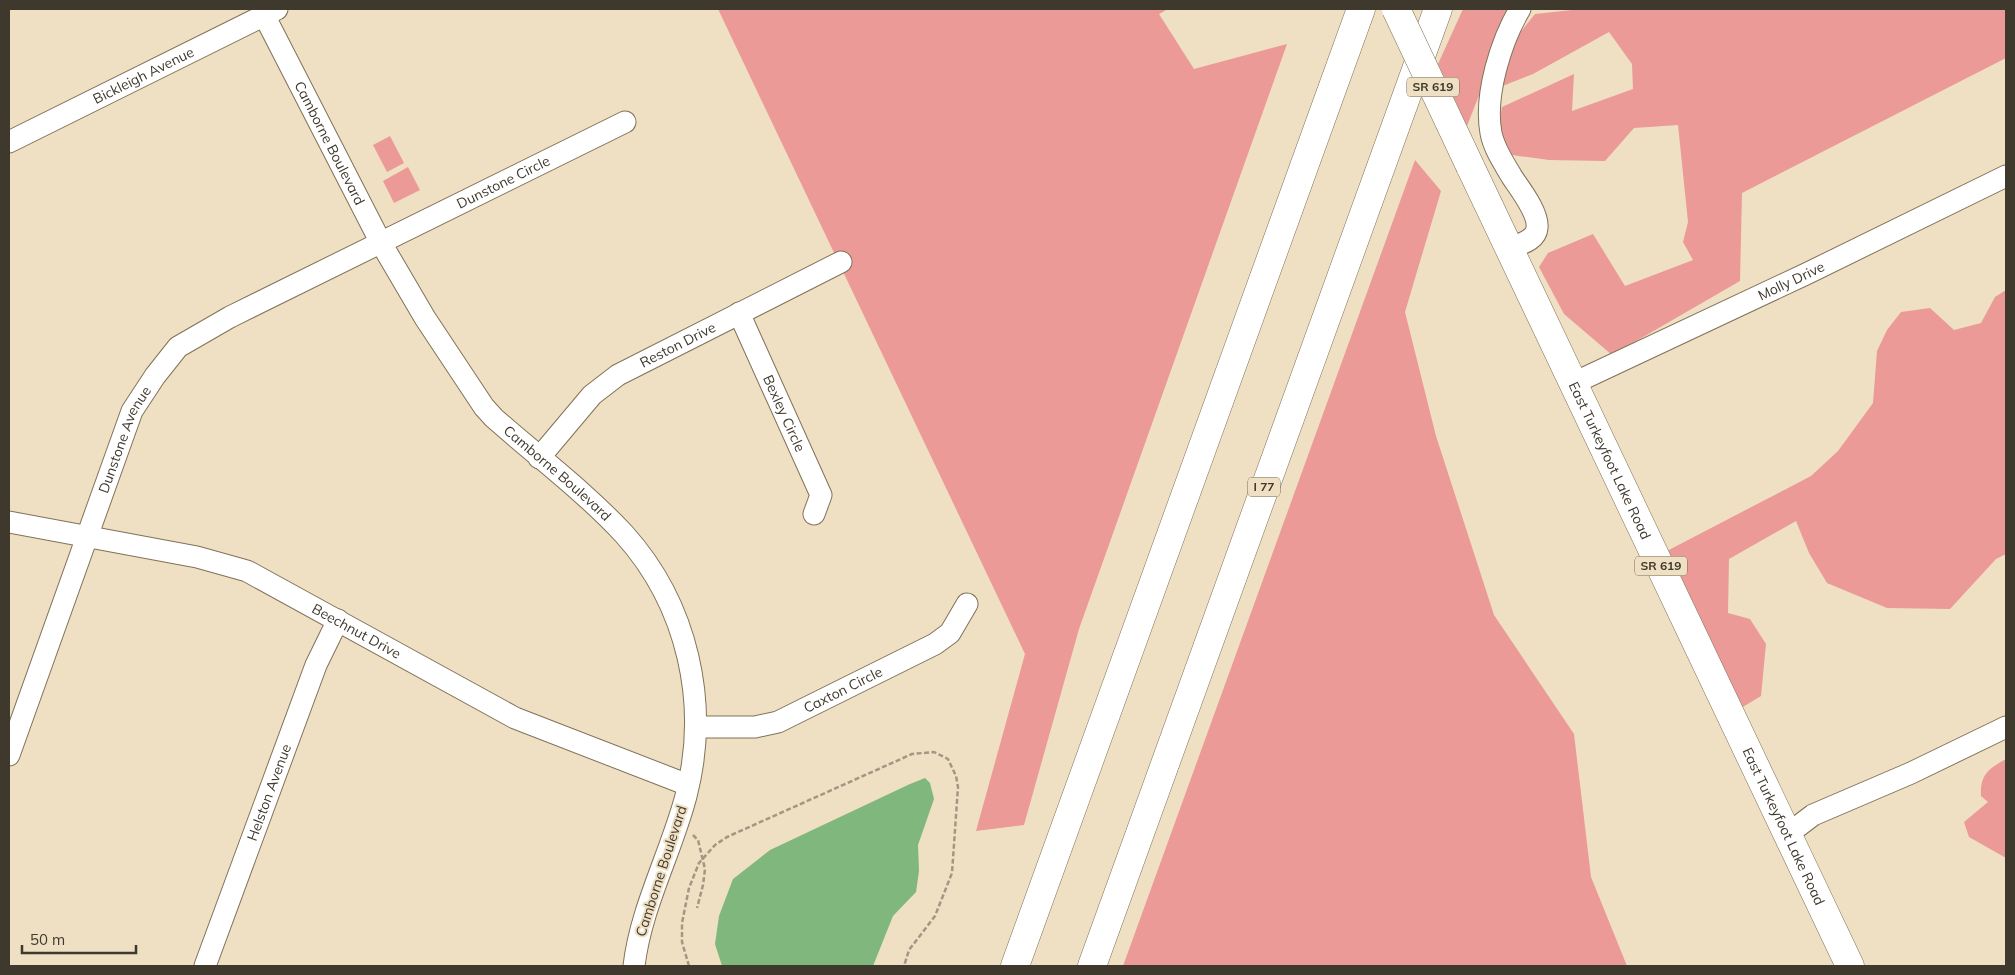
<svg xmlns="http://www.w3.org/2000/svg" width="2015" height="975" font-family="Mulish,sans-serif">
<rect width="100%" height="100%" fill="#efdfc3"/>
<!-- green -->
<g fill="#eb9a98">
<path d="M718,9H1168L1159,14L1194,69L1287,44L1079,629L1024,825L976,831L1025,654Z"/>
<path d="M1463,9H1513L1467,126L1438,64Z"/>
<path d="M1581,9H2006V58L1742,193L1740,281L1612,355L1564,314L1539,267L1548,253L1593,234L1625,286L1693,260L1683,242L1688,222L1678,125L1634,128L1605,161L1549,160L1512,155L1497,136L1502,107L1574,74L1572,111L1633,89L1632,64L1609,32L1533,74L1500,87L1511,44L1535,14Z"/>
<path d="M390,136L404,163L387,172L373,145Z"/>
<path d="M1415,160L1441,191L1405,312L1436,436L1494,615L1574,734L1591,877L1627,966H1123Z"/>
<path d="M408,167L420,190L394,203L383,181Z"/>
<path d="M2006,290V554L1996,559L1950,609L1887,608L1827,583L1809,553L1796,521L1729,559L1728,613L1750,619L1766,644L1761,696L1741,708L1665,552L1811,476L1838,451L1873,403L1877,351L1887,330L1901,312L1930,308L1954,330L1981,323L1995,297Z"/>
<path d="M2006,759V858L1969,837L1964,822L1988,802L1981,796C1980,775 1988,769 2006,759Z"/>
</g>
<!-- water -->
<path fill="#7fb77d" d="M925,778L930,783L934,799L918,845L919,871L916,892L893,916L873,966H722L715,944L719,916L733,879L770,850L910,784Z"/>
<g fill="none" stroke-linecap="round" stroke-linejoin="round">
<defs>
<g id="minor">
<path id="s1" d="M263,9L264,15L381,243L425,318L484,407L494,418C537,456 585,492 624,534C688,605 710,704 686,796C671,853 641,907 634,966"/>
<path id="s2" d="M9,142L277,9"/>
<path d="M1509,249C1519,244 1536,241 1537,228C1539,213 1520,189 1512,177C1504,163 1494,149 1491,133C1484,95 1501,41 1520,9"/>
<path id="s3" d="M739,313L821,495L814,514"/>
<path id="s4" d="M1574,383L1806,274L2006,176"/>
<path id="s5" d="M539,458L592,395L618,375L841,262"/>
<path id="s6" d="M9,522L197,557L247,571L515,718L688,785"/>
<path id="s7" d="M696,727H755L778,722L935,644L950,633L967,604"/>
<path id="s8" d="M9,755L132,411L155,376L178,347L230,317L625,122"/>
<path d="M1788,834L1813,815L1911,773L2006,727"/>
<path id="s9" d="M205,966L316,665L338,620"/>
</g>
<g id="major">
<path id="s10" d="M1470,166L1850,966"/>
</g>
<g id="highway">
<path d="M1015,966L1361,9"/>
<path d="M1092,966L1438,9"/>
</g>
</defs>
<!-- minor casing -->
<use href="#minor" stroke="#807259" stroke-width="23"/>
<!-- major casing -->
<use href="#major" stroke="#807259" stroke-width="29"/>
<!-- highway casing -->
<use href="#highway" stroke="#807259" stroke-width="29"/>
<!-- path -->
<g stroke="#a39783" stroke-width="2.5" stroke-dasharray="5 2.5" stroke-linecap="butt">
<path d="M693,835L698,840L705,869L703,885L697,908"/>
<path d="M689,966L682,942V923L689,888L699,863L715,845L727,837L912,754L934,752L948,759L956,776L958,787L952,873L935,916L909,950L904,966"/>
</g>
<!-- minor -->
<use href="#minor" stroke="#fff" stroke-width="21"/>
<!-- major -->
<use href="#major" stroke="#fff" stroke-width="28"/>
<!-- highway -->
<use href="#highway" stroke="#fff" stroke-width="28"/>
<defs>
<path id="major-bridge" d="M1396,9L1470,166"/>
</defs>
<!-- major-bridge casing -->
<use href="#major-bridge" stroke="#807259" stroke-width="29" stroke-linecap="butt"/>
<!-- major-bridge -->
<use href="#major-bridge" stroke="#fff" stroke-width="28"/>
</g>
<g text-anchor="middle" stroke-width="4" stroke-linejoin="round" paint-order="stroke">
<!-- shield labels -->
<g fill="#efdfc3" stroke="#736a5a" stroke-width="1">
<rect x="1407" y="77.5" width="52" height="19" rx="4"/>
<rect x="1248" y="477.5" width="32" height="19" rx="4"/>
<rect x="1635" y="556.5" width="52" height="19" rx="4"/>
</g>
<g font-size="12" font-weight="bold" fill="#3e382d">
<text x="1433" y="91">SR 619</text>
<text x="1264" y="491">I 77</text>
<text x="1661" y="570">SR 619</text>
</g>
<!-- street labels -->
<g font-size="14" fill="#3e382d" stroke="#efdfc3">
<text dy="5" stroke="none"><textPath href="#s2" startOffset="150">Bickleigh Avenue</textPath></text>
<text dy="5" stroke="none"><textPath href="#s1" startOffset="150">Camborne Boulevard</textPath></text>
<text dy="5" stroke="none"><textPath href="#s8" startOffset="809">Dunstone Circle</textPath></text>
<text dy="5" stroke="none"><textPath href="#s4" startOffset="240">Molly Drive</textPath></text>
<text dy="5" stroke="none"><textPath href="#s5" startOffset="182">Reston Drive</textPath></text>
<text dy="5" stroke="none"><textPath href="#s3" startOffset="110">Bexley Circle</textPath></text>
<text dy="5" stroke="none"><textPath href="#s8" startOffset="336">Dunstone Avenue</textPath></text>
<text dy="5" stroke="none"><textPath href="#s10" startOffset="326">East Turkeyfoot Lake Road</textPath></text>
<text dy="5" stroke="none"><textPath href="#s1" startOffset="555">Camborne Boulevard</textPath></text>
<text dy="5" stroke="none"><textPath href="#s6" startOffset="368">Beechnut Drive</textPath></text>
<text dy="5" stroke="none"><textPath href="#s7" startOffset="155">Caxton Circle</textPath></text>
<text dy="5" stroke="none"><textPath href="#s9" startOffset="185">Helston Avenue</textPath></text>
<text dy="5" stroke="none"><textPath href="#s10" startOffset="731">East Turkeyfoot Lake Road</textPath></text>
<text transform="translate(661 871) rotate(-72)" y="5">Camborne Boulevard</text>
</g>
</g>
<!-- border -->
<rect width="2015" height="975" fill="none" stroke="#3e382d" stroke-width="20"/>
<!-- scale -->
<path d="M22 945v8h114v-8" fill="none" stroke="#3e382d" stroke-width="2.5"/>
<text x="30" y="945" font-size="15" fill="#3e382d" stroke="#efdfc3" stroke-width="4" paint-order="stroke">50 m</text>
</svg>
